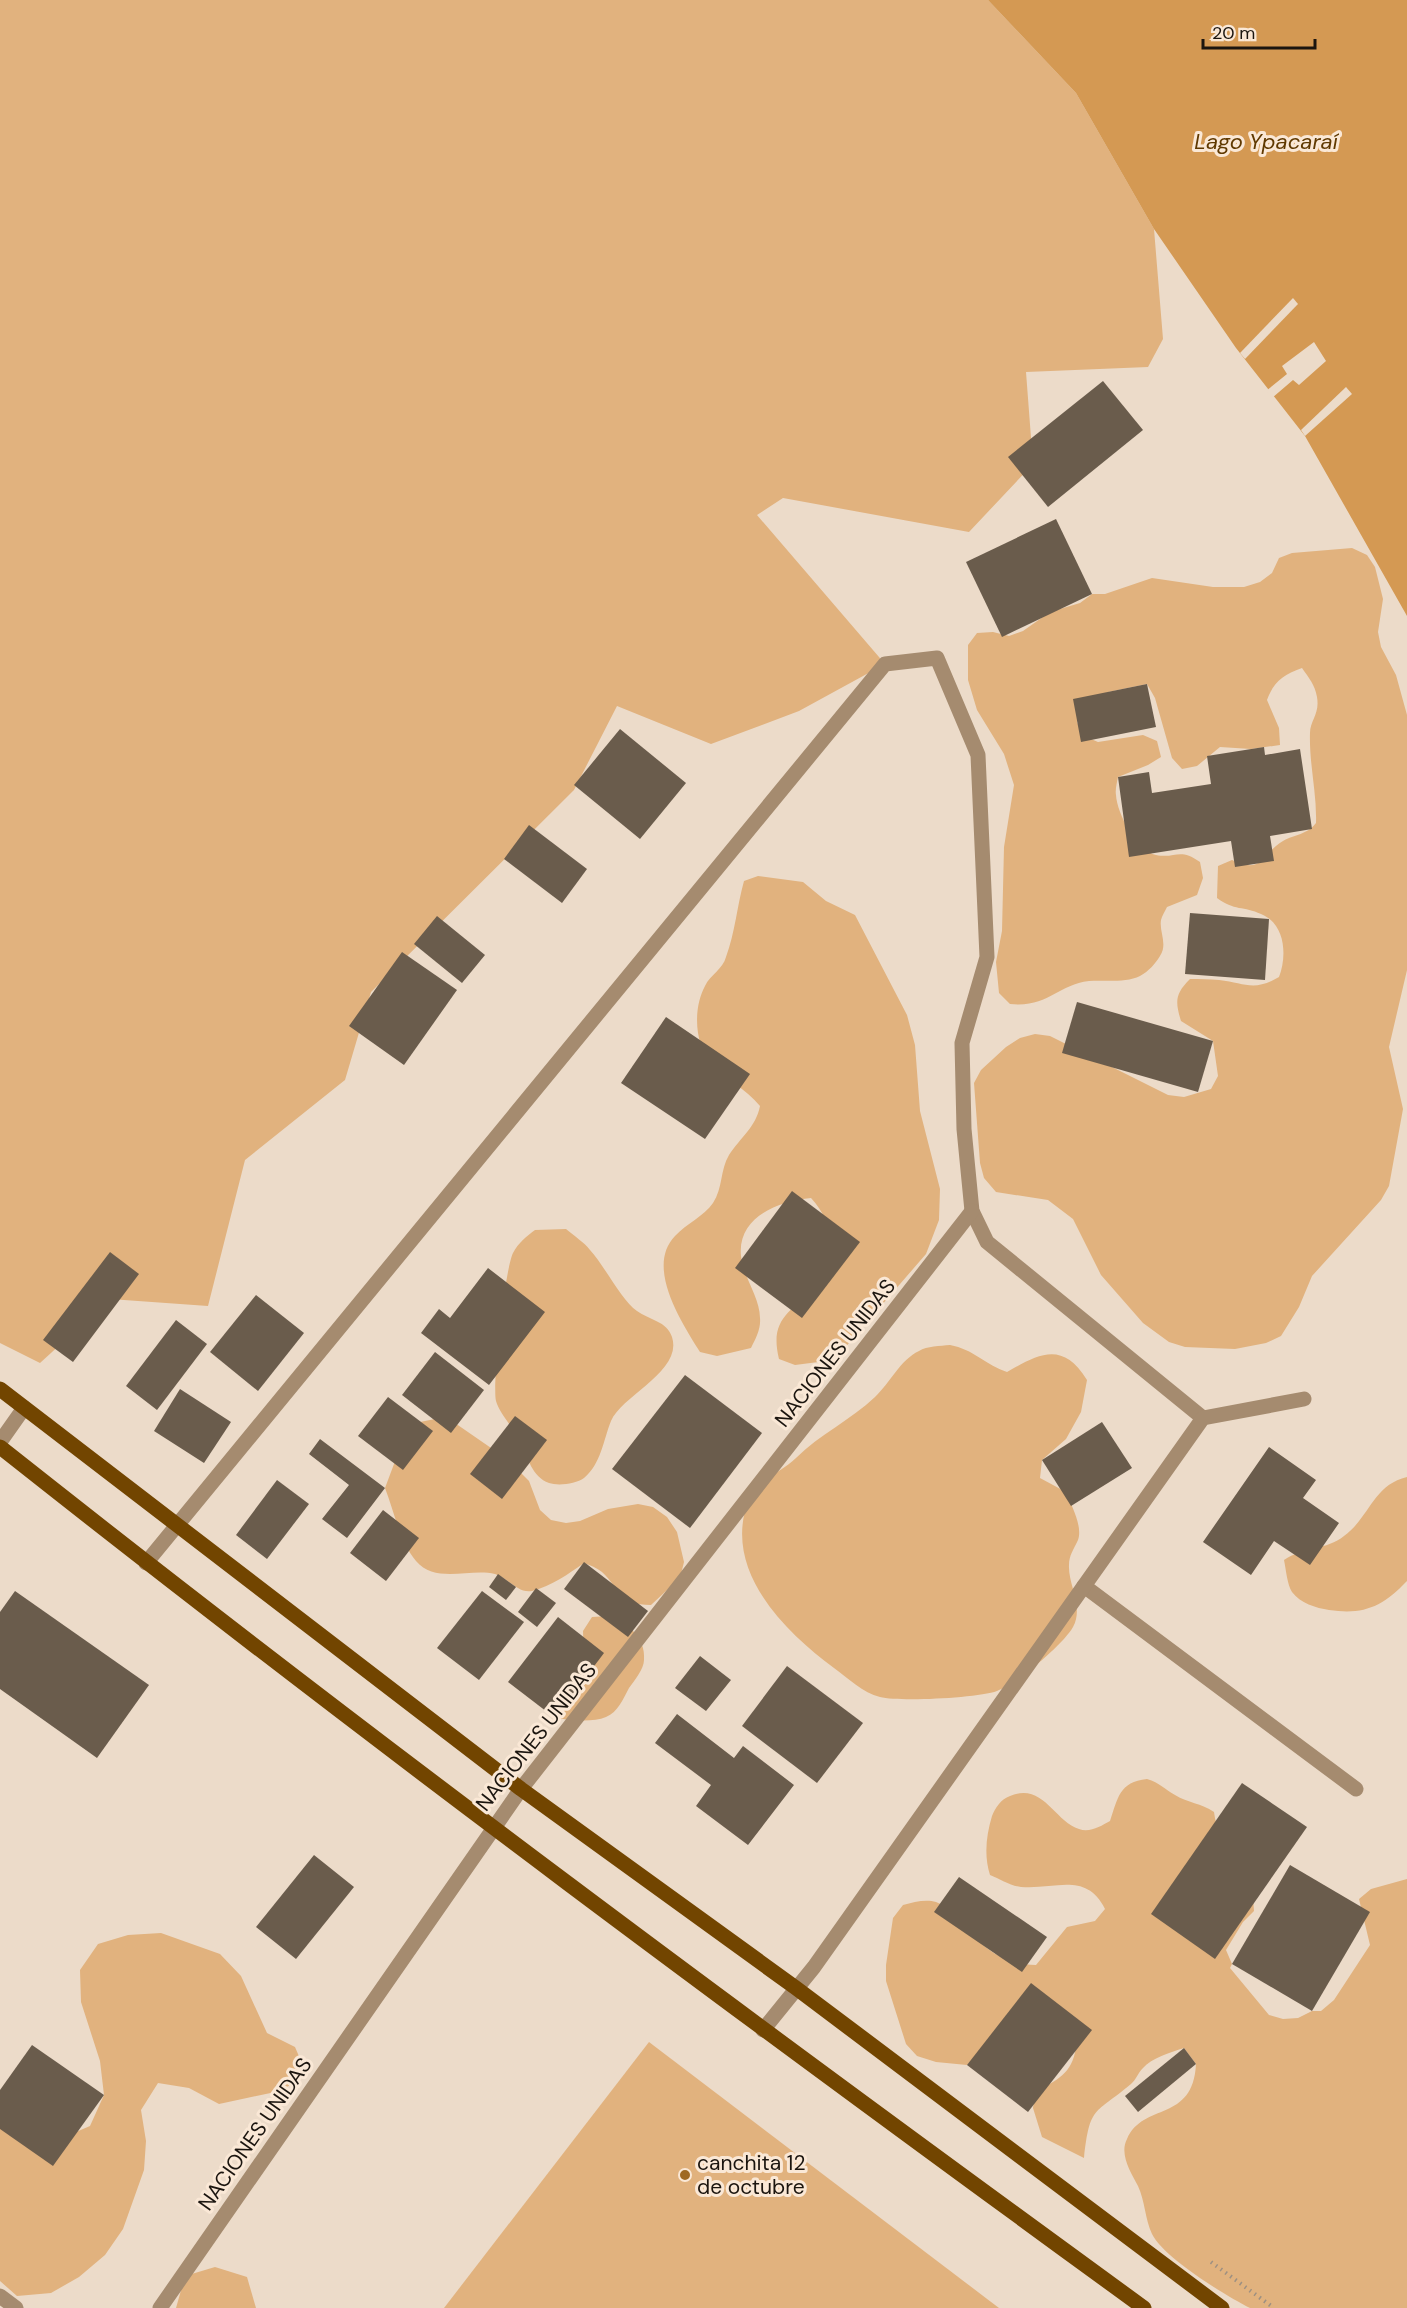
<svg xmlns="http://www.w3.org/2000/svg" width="1407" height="2308" font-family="'DM Sans',sans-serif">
<rect width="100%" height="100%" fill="#ecdbc9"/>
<!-- green -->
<g fill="#e1b27e">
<path d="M0,0H988L1076,93L1154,229L1163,339L1148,367L1026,372L1033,464L969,532L783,498L757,515L885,664L799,711L711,744L617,706L574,790L371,992L345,1080L245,1160L208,1306L110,1299L40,1363L0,1343Z"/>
<path d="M1352,548L1367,555L1375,567L1383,599L1378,632L1381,647L1396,675L1407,715V970L1389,1047L1403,1109L1389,1186L1381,1200L1312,1276L1299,1307L1281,1336L1266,1343L1235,1349L1185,1347L1169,1342L1143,1323L1101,1275L1073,1219L1048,1200L996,1192L984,1178L980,1163L974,1083L981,1070L1006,1047L1020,1038L1035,1034L1050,1036L1168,1095L1184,1097L1211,1089L1218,1076L1213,1041L1181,1021C1175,1001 1175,994 1190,979C1199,979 1209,979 1219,980C1245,983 1254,992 1279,977C1287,957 1286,924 1261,914C1244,906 1234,911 1217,898L1218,866L1232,860C1263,875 1261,854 1283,841C1295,834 1307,835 1316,823C1317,793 1309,764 1310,733C1310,720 1320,714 1317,697C1315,685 1309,678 1302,668C1283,675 1274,681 1267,700L1279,728L1280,745L1251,749L1220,747L1197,766L1182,769L1172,758L1155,698L1147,684L1108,692L1081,706L1077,722L1084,736L1098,742L1143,735L1157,741L1161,757L1148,765L1118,777C1117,782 1115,790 1116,795C1117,814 1137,851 1156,855C1176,859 1179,847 1200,862L1203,878L1197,895L1167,907C1165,911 1162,916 1161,920C1159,932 1168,944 1160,956C1155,964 1149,971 1140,976C1126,983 1105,980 1089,981C1057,985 1048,1008 1010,1004L999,993L996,962L1002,931L1004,847L1014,785L1004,754L977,710L968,680V645L977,633L993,632L1009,636L1023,631L1050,612L1080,603L1092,594H1105L1152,578L1213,587H1244L1260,582L1272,573L1279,558L1292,553Z"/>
<path d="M758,876L803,882L826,901L855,915L907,1015L915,1045L920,1111L940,1189L939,1220L926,1254L842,1351L826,1361L795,1365L779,1359C769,1318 791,1313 814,1287C819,1281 820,1272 823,1265C832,1238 831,1220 811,1198C779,1201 737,1217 741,1256C743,1277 760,1297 760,1318C761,1329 756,1338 751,1348L717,1356L700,1352C682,1323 645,1267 675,1236C686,1224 704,1216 713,1203C723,1188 720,1170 729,1155C740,1138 756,1127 760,1106C746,1089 727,1080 712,1064C694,1045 693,1008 705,986C710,975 723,969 726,957C735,933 737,906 744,881Z"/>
<path d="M566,1229C574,1236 584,1242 590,1250C604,1265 622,1301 637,1311C649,1320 667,1321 672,1337C683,1371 622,1395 611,1421C603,1441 601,1464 584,1478C576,1484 558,1486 549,1483C532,1477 528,1458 521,1443C515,1429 500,1415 496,1401C492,1385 505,1269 513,1253C518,1243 527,1236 535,1230Z"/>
<path d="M950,1345C973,1349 986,1365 1007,1372C1040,1353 1063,1341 1087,1380L1081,1412L1066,1439L1042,1460L1040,1478L1066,1492C1071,1505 1083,1526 1078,1540C1074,1549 1069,1555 1069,1565C1068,1585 1084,1607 1073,1627C1063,1645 1016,1684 997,1691C978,1698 900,1702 880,1697C863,1693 848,1678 834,1668C784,1631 721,1569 749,1499C757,1480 782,1472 796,1458C820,1434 851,1420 875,1397C890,1383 900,1360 919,1351C927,1346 940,1346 950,1345Z"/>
<path d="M435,1419L452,1421L507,1459L529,1481L540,1510L551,1520L566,1523L580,1521L608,1509L638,1504L653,1507L667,1517L677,1532L684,1562L680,1578L651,1605C619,1605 621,1590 602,1572C597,1568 590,1565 584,1563C568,1574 552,1586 532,1591C518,1594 507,1577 495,1574C470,1568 435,1584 416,1561C400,1542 394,1511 385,1488L400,1448L420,1422Z"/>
<path d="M1407,1477V1581C1382,1607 1364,1615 1329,1610C1316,1608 1300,1603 1292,1592C1287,1584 1286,1569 1284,1560C1303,1547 1327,1550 1344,1536C1370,1517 1373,1485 1407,1477Z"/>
<path d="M609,1616C627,1623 646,1637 644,1660C644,1669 634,1681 629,1688C623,1699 618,1712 606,1717C592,1723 569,1720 555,1718L584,1661L583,1631L592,1617Z"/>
<path d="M1147,1779C1160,1783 1164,1789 1175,1795C1188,1803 1201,1803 1214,1812C1218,1848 1254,1874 1254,1911L1243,1922L1226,1950L1232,1964L1230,1968L1269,2015L1283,2019L1298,2018L1312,2011H1321L1334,2000L1370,1945L1359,1899L1371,1889L1407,1879V2308H1250C1226,2296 1164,2258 1152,2234C1145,2219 1145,2201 1138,2186C1131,2173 1119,2154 1127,2139C1143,2102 1193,2123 1196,2064L1184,2048C1169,2053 1153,2057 1142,2069C1138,2073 1136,2080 1131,2084C1094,2115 1090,2105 1084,2158L1042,2137L1033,2108L1035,2093C1057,2079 1072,2075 1076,2047L1009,2017C991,2030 983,2050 967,2065L936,2062L917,2056L906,2044L886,1981V1965L893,1918L903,1905C914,1902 926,1899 936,1902C947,1906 954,1914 961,1923C982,1947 1003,1965 1036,1965L1067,1927L1095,1921L1105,1909C1086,1871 1055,1890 1021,1887C1011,1886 1000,1879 990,1875C984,1856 986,1836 992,1816C995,1808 1001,1799 1010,1796C1043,1782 1054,1821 1079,1829C1090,1833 1101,1826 1110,1821C1118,1798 1119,1782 1147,1779Z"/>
<path d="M161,1933L220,1954L241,1976L267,2033L295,2047L307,2075L280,2091L219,2104L189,2088L158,2083L141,2110L146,2141L144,2170L123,2229L105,2255L79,2277L51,2293L17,2296L0,2281V2121L62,2138L90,2126L104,2095L100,2061L81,2002L80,1970L98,1944L128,1935Z"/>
<path d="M649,2042L999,2308H444Z"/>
<path d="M215,2267L247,2277L256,2308H176L185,2276Z"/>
</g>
<!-- water -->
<path fill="#d49953" d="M988,0H1407V616L1305,436L1236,348L1154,229L1076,93Z"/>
<!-- pier -->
<g fill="#ecdbc9">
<path d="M1293,298L1298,304L1245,359L1240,353Z"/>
<path d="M1314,342L1326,361L1299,385L1293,380L1272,398L1266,391L1287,374L1282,366Z"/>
<path d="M1346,387L1352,394L1305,436L1301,430Z"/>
</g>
<!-- building -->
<g fill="#6a5c4c">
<path d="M1103,381L1143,430L1048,507L1008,457Z"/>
<path d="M1056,519L1092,594L1002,637L966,562Z"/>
<path d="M1147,684L1156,727L1081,742L1073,699Z"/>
<path d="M620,729L686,783L640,839L574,785Z"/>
<path d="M1264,747L1265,755L1300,749L1312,829L1270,836L1274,861L1235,867L1231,841L1129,857L1118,777L1149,772L1152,793L1211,784L1207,756Z"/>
<path d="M529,825L587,869L562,903L504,859Z"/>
<path d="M1190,913L1269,919L1265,980L1185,974Z"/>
<path d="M437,916L485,955L462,983L414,944Z"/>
<path d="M402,952L457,990L404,1065L349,1026Z"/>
<path d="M1077,1002L1213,1041L1198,1092L1062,1053Z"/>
<path d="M666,1017L750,1074L705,1139L621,1083Z"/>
<path d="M792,1191L860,1242L802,1318L735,1268Z"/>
<path d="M110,1252L139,1274L73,1362L43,1340Z"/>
<path d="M488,1268L545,1312L489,1385L421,1333L439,1309L450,1318Z"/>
<path d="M256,1295L304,1333L258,1391L210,1352Z"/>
<path d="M176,1320L207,1344L157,1410L126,1386Z"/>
<path d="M435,1352L484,1390L451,1433L402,1395Z"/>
<path d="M685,1375L762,1433L690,1528L612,1469Z"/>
<path d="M180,1389L231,1422L204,1463L154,1431Z"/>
<path d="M388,1397L433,1431L403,1470L358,1436Z"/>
<path d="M515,1416L547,1440L502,1499L470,1474Z"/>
<path d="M1102,1422L1132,1468L1071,1506L1042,1460Z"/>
<path d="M320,1439L385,1488L347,1538L322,1519L349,1485L309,1454Z"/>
<path d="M1269,1447L1316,1480L1303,1498L1339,1523L1310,1565L1274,1541L1251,1575L1203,1542Z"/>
<path d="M277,1480L309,1504L267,1559L236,1535Z"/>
<path d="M383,1510L419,1538L386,1581L350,1553Z"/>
<path d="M584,1562L648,1611L628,1637L564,1589Z"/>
<path d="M498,1574L516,1587L506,1600L489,1587Z"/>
<path d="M536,1588L556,1603L537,1627L518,1612Z"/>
<path d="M15,1591L149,1685L97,1758L0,1689V1612Z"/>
<path d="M482,1591L524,1622L479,1680L437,1648Z"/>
<path d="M558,1617L604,1653L555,1718L508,1682Z"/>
<path d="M700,1656L731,1680L706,1711L675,1688Z"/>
<path d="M787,1666L863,1723L817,1783L742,1726Z"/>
<path d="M677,1714L734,1758L743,1746L794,1785L748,1845L696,1806L711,1785L655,1743Z"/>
<path d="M1242,1783L1307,1827L1215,1959L1151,1914Z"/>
<path d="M314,1855L354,1887L296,1959L256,1927Z"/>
<path d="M1290,1865L1370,1912L1312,2011L1232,1964Z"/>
<path d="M959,1877L1047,1937L1022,1972L934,1912Z"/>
<path d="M1031,1983L1092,2030L1028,2112L967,2065Z"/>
<path d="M32,2045L104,2095L53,2166L0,2129V2090Z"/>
<path d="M1184,2048L1196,2064L1138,2112L1125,2096Z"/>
</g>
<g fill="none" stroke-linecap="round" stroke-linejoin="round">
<!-- path -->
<path stroke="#9d9082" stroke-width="4" stroke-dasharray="1.5 4.5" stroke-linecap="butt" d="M1211,2262L1274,2308"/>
<!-- minor -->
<g stroke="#a58b6f" stroke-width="15">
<path d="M0,1442L24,1408"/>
<path d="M146,1563L885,664L937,658L978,755L987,957L962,1043L964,1129L972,1211L987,1242L1203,1418"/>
<path d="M1084,1586L1356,1789"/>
<path d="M763,2030L814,1967L1203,1418L1304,1399"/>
<path d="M0,2296L16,2308"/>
<path d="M160,2308L521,1789L972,1211"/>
</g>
<!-- major -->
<g stroke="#724500" stroke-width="15">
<path d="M0,1389L521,1789L796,1988L1222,2308"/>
<path d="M0,1447C374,1743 758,2027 1144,2308"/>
</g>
</g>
<!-- markers -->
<circle fill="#9f6923" stroke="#fae8d6" stroke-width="2" cx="685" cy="2175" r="6"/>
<g text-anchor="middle" stroke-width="6" stroke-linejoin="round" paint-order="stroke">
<!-- street labels -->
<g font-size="21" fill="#1b150f" stroke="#fae8d6">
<text transform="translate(835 1353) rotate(-52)" y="7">NACIONES UNIDAS</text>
<text transform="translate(536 1737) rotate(-52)" y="7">NACIONES UNIDAS</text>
<text transform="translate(255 2134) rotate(-55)" y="7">NACIONES UNIDAS</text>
</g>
<!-- poi labels -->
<g font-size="21" fill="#1b150f" stroke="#fae8d6" text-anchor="start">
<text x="697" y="2170">canchita 12<tspan x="697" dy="24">de octubre</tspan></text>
</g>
<!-- water labels -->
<g font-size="22" font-style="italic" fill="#603900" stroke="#fae8d6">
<text x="1266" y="149">Lago Ypacaraí</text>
</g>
</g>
<!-- scale -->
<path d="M1203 39v9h112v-9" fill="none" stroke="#1b150f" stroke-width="3"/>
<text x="1212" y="39" font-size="18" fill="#1b150f" stroke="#fae8d6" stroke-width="4.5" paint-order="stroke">20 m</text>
</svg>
